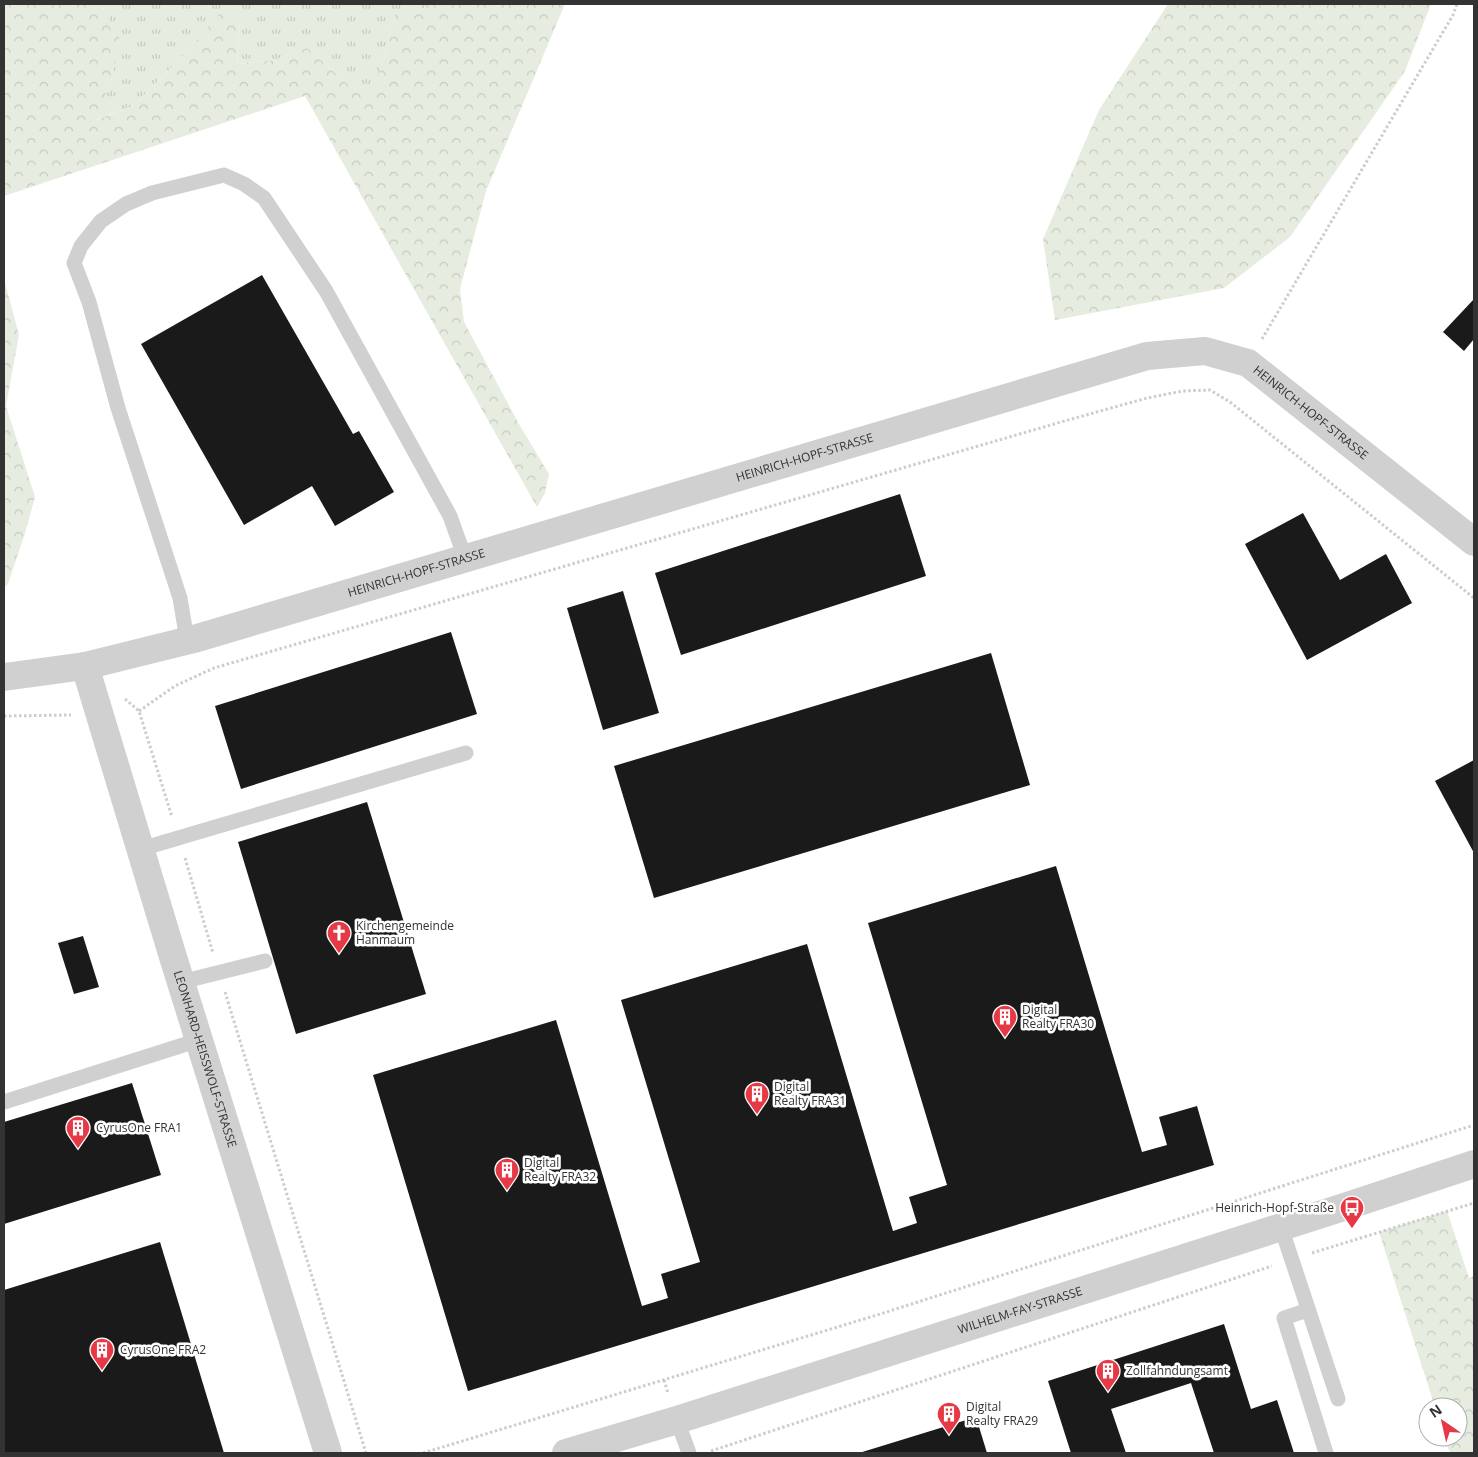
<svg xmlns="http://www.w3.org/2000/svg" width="1478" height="1457" font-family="'Open Sans',sans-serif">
<defs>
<pattern id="grass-tufts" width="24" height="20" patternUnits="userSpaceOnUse" patternTransform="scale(1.25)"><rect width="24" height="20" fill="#e6ecdf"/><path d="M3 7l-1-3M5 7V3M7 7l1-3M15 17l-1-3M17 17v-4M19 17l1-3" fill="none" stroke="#c6cbc0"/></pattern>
<pattern id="forest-crowns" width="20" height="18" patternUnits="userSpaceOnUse" patternTransform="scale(1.25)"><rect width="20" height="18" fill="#e6ecdf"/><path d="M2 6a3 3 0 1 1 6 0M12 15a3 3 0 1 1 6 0" fill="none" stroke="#c6cbc0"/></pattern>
</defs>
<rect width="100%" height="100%" fill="#fff"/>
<!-- grass -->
<path fill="url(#grass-tufts)" d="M100,4H430L421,10H396L385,56L373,87L352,88L307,48L275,60L237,64L240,23L226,7L185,54L133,106L95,120L112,78L119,39Z"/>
<!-- forest -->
<g fill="url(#forest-crowns)">
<path d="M4,4H100L120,39L112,78L96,120L133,106L185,54L226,6L240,22L237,64L275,60L307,48L352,88L373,86L385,56L396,10H421L430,4H565L486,191L460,289L464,322L519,424L549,474L545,493L537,507L305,96L4,196Z"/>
<path d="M1168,4H1431L1405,71L1290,237L1224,288L1055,320L1043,239L1099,110Z"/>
<path d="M4,279L19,335L6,406L35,497L25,533L8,584L4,588Z"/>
<path d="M1447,1211L1469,1278L1474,1276V1453H1450L1444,1437H1458V1407H1435L1379,1232Z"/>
</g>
<!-- building -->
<g fill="#1a1a1a">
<path d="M262,275L353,434L359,431L394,492L335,526L312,486L244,525L141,344Z"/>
<path d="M1474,299V339L1464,351L1443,332Z"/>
<path d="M900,494L926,576L681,655L655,573Z"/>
<path d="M1303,513L1340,580L1386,554L1412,603L1307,660L1245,544Z"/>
<path d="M623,591L659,713L603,730L567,608Z"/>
<path d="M451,632L477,714L241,789L215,706Z"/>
<path d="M991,653L1030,785L654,898L614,766Z"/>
<path d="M1474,760V853L1435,781Z"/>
<path d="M367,802L426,994L296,1034L238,842Z"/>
<path d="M1056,866L1142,1152L1167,1145L1159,1117L1197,1106L1214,1165L468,1391L373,1075L556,1020L642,1306L668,1298L661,1274L700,1262L621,1000L807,944L893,1231L917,1223L909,1197L947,1185L868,923Z"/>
<path d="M83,936L99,987L74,994L58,943Z"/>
<path d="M132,1083L161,1175L4,1224V1122Z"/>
<path d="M160,1242L224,1453H4V1290Z"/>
<path d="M1224,1324L1251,1409L1277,1400L1294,1453H1214L1191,1383L1111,1409L1126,1453H1071L1048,1381Z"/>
<path d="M976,1417L987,1453H859Z"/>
</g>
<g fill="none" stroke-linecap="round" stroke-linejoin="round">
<!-- path -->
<g stroke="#cdcdcd" stroke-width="3" stroke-dasharray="2.5 2.5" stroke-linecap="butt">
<path d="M1262,339L1453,15L1457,4"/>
<path d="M125,699L139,711L172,817"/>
<path d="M139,711L175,686L214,668L1061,422L1147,398L1183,391L1210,390L1230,402L1474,598"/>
<path d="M4,716L71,715"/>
<path d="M185,858L213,953"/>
<path d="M225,992L366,1453"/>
<path d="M1312,1253L1474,1203"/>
<path d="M664,1380L668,1393"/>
<path d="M711,1451L1272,1266"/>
<path d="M423,1453L877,1315L1474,1125"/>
</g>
<!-- service -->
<g stroke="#d0d0d0" stroke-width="15">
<path d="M187,640L180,598L118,408L89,302L74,263L81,246L101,221L126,204L152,193L224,175L244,184L264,198L326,291L450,516L465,558"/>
<path d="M141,849L466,753"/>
<path d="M181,982L265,961"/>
<path d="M4,1102L199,1040"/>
<path d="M1281,1227L1338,1399"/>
<path d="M1308,1310L1284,1318L1326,1453"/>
<path d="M677,1420L689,1453"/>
</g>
<!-- minor -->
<g stroke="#d0d0d0" stroke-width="28">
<path id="s1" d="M85,666L173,957L328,1453"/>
<path id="s2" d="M4,677L85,666L194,639L1147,356L1205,351L1248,363L1474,542"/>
<path id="s3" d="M566,1453L677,1420L1344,1207L1474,1164"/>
</g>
</g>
<!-- icons -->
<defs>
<symbol id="church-pin" viewBox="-11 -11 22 30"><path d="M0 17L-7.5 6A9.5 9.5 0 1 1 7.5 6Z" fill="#e63946" stroke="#fff"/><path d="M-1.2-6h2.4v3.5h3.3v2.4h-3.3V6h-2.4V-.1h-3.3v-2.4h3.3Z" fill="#fff"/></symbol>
<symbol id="building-pin" viewBox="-11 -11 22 30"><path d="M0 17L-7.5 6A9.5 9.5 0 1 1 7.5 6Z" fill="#e63946" stroke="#fff"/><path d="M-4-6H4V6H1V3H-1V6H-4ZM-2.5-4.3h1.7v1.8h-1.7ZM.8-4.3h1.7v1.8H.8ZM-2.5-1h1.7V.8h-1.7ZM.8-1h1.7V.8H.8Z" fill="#fff"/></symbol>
<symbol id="bus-pin" viewBox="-11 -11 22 30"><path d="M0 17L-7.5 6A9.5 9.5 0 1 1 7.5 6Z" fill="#e63946" stroke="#fff"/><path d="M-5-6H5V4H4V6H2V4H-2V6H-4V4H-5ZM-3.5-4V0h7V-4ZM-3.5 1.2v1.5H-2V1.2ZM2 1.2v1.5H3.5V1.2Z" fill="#fff"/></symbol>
</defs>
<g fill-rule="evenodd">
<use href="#church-pin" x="325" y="919" width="28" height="38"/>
<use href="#building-pin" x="991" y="1003" width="28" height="38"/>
<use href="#building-pin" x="743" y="1080" width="28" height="38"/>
<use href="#building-pin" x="64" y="1114" width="28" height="38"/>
<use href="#building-pin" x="493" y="1156" width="28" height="38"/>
<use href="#bus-pin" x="1338" y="1194" width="28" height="38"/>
<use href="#building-pin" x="88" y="1336" width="28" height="38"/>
<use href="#building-pin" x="1094" y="1357" width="28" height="38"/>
<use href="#building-pin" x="935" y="1400" width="28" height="38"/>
</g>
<g text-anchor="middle" stroke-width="5" stroke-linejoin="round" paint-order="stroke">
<!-- street labels -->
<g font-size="12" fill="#333" stroke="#fff">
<text dy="4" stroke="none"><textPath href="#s2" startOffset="1371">HEINRICH-HOPF-STRASSE</textPath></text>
<text dy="4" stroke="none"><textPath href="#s2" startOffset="831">HEINRICH-HOPF-STRASSE</textPath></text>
<text dy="4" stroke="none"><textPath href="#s2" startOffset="426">HEINRICH-HOPF-STRASSE</textPath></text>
<text dy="4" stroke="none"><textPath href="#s1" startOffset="411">LEONHARD-HEISSWOLF-STRASSE</textPath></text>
<text dy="4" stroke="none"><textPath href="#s3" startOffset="476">WILHELM-FAY-STRASSE</textPath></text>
</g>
<!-- poi labels -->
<g font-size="12" fill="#333" stroke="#fff" text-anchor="start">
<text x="356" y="930">Kirchengemeinde<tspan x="356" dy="14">Hanmaum</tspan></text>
<text x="1022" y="1014">Digital<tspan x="1022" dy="14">Realty FRA30</tspan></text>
<text x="774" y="1091">Digital<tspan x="774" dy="14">Realty FRA31</tspan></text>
<text x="96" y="1132">CyrusOne FRA1</text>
<text x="524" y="1167">Digital<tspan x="524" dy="14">Realty FRA32</tspan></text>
<text x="1334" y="1212" text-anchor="end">Heinrich-Hopf-Straße</text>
<text x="120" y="1354">CyrusOne FRA2</text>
<text x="1126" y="1375">Zollfahndungsamt</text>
<text x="966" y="1411">Digital<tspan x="966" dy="14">Realty FRA29</tspan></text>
</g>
</g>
<!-- border -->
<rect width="1478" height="1457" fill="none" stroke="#333333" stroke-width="10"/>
<!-- north arrow -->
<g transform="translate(1443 1422) rotate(326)"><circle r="24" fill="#ffffff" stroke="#adadad"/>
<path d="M0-4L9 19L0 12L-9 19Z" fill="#e63946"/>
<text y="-8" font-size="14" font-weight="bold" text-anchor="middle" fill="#333333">N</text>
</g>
</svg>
